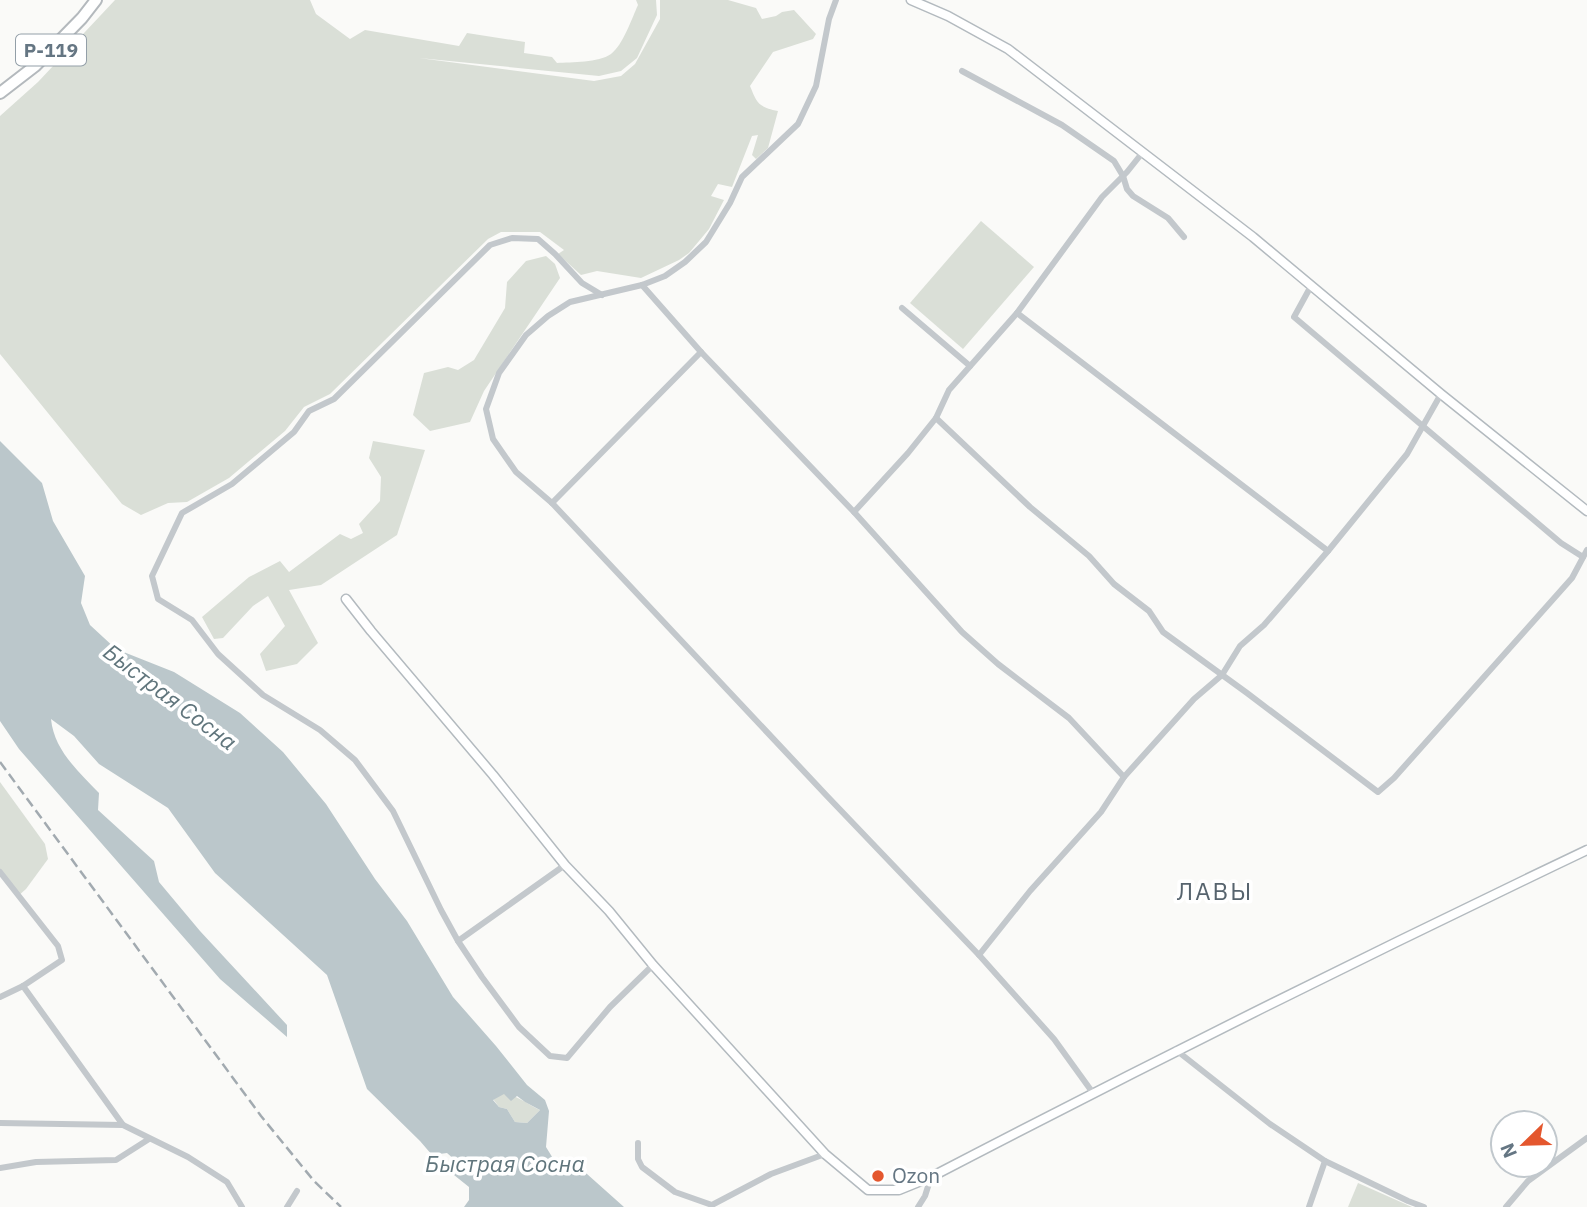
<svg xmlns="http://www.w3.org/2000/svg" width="1587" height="1207" font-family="'IBM Plex Sans',sans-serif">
<rect width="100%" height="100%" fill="#fafaf8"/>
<!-- green -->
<g fill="#dadfd7">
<path d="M115,0H310L316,14L350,39L365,30L459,46L467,33L525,42L524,53L552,57L557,63C572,62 598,63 611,54C623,45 632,18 638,5L636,0H656L657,15L637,58L621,71L599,76L419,58L594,81L621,76L635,64L660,19V0H728L756,8L762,19L776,16L782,12L794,10L816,34L813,39L773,52L750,86C757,103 758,107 778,111L768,148L756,159L752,155L758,135L752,136L732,187L718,184L711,196L724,200L709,229L689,253L679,260L641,278L597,271L581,275L558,254L564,250L540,232H501L488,239L330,394L304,407L285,431L229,478L187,502L168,503L141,515L122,504L0,354V116L38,82Z"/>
<path d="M981,221L1034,267L963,349L910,303Z"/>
<path d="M546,256L555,264L560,278L484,391L470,422L430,431L413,415L424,373L448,367L458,370L474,360L505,308L507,282L526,261Z"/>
<path d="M373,441L425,450L397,535L321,585L289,590L318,643L297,664L266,671L260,654L285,626L268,596L253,606L223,638L214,639L202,617L249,577L280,561L289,572L340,534L351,539L363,533L359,524L380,501L381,477L369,458Z"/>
<path d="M0,782L45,844L48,859L26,889L18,896L0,872Z"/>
<path d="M504,1093C518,1096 527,1104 540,1110L527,1123L515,1122L507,1109L499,1107L493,1099Z"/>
<path d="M1358,1183L1412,1207H1348Z"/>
</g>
<!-- water -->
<path fill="#bbc7cb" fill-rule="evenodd" d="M0,441L42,483L53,521L85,576L81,603L90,625L116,649L174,672L240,713L283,752L326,804L375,879L407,921L453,997L496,1046L527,1085L545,1100L549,1111L546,1147L554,1160L568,1159L587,1174L624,1207H464L469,1200V1187L454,1175L455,1160L447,1153L432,1155L420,1141L367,1089L327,975L215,873L168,808L99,764L74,736L51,719C54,750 78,771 99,793L98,810L154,861L159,882L200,931L287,1025V1037L220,979L19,749L0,721ZM504,1094L511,1101L517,1096L525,1102L540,1110L527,1123L515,1122L507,1109L499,1107L493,1100Z"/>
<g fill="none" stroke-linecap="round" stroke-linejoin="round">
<defs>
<g id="secondary">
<path d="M911,0L948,16L1008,49L1253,237L1441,394L1587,511"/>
<path d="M346,599L371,631L493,775L565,865L609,911L653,965L825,1154L868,1190H899L931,1177C1148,1064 1367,955 1587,850"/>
</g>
<path id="highway" d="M0,93L35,66L82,18L96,0"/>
</defs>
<!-- secondary casing -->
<use href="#secondary" stroke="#b3babf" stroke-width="11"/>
<!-- highway casing -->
<use href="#highway" stroke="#b4b9bd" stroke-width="14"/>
<!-- street -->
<g stroke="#c3c8cc" stroke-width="6">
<path d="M836,0L829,19L816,86L798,124L742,177L730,203L706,242L685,262L665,276L642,285L570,302L548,316L526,335L499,373L486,409L493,439L516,472L552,503L827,796L979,955L1054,1039L1093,1093"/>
<path d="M962,71L1062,125L1114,161L1123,176L1127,189L1133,196L1168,218L1184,237"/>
<path d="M642,285L701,352L854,512L962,632L998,664L1069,718L1124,777"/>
<path d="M1311,286L1294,317L1561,543L1583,557"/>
<path d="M602,295L582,283L555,254L538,239L512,238L490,245L334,399L309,411L294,432L232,484L182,513L152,576L158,599L192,620L218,654L263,695L320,730L355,760L393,811L441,910L458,941L482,977L519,1027L550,1056L567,1058L610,1007L653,965"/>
<path d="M902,308L970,366"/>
<path d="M1017,313L1328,551"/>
<path d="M936,418L1030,507L1089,556L1114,584L1149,611L1163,632L1247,693L1378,792L1394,778L1572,578L1587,550"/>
<path d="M552,503L701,352"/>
<path d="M854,512L908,453L936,418L949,390L1017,313L1102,197L1127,172L1143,152"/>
<path d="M0,872L58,946L62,960L23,986L0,997"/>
<path d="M458,941L565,865"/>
<path d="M979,955L1030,891L1101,812L1124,777L1194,699L1222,675L1240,646L1264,625L1328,551L1407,454L1441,394"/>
<path d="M23,986L123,1125L188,1157L227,1182L242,1207"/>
<path d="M1176,1050L1270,1124L1325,1161L1408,1201L1424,1207"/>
<path d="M0,1123L123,1125"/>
<path d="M638,1143V1159L642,1167L675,1192L712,1205L771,1174L825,1154"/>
<path d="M0,1168L36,1162L116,1160L149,1139"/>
<path d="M287,1207L297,1191"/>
<path d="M918,1207L925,1196L931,1177"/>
<path d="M1309,1207L1325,1161"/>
<path d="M1506,1207L1528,1181L1587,1138"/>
</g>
<!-- secondary -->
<use href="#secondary" stroke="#fff" stroke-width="8"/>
<!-- highway -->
<use href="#highway" stroke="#fff" stroke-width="10"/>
<!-- rail -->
<path stroke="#a2aab0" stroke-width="2.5" stroke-dasharray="10 5" stroke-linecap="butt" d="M0,762L261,1116L314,1181L341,1207"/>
</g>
<!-- markers -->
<circle fill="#e4572e" stroke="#fff" stroke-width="2.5" cx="878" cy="1176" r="7"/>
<g text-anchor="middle" stroke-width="7" stroke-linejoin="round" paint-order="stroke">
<!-- shield labels -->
<rect fill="#fff" stroke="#939fa8" stroke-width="2" x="16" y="34.5" width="70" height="31" rx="5"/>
<g font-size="19" font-weight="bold" fill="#657683">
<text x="51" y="57">Р-119</text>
</g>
<!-- poi labels -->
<g font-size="21" fill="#657683" stroke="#fff" text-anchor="start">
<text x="892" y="1183">Ozon</text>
</g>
<!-- water labels -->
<g font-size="23" font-style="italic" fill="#60757c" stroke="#fff">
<text transform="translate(170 697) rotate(37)" y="8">Быстрая Сосна</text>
<text x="505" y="1172">Быстрая Сосна</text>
</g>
<!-- quarter labels -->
<g font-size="24" letter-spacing="2" fill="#57646e" stroke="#fff">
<text x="1215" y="900">ЛАВЫ</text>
</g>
</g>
<!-- north arrow -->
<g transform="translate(1524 1144) rotate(247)"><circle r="33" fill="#ffffff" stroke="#c1c8cd" stroke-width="2"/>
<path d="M0-5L12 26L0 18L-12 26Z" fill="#e4572e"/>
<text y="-10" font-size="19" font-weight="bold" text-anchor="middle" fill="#657683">N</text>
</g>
</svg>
